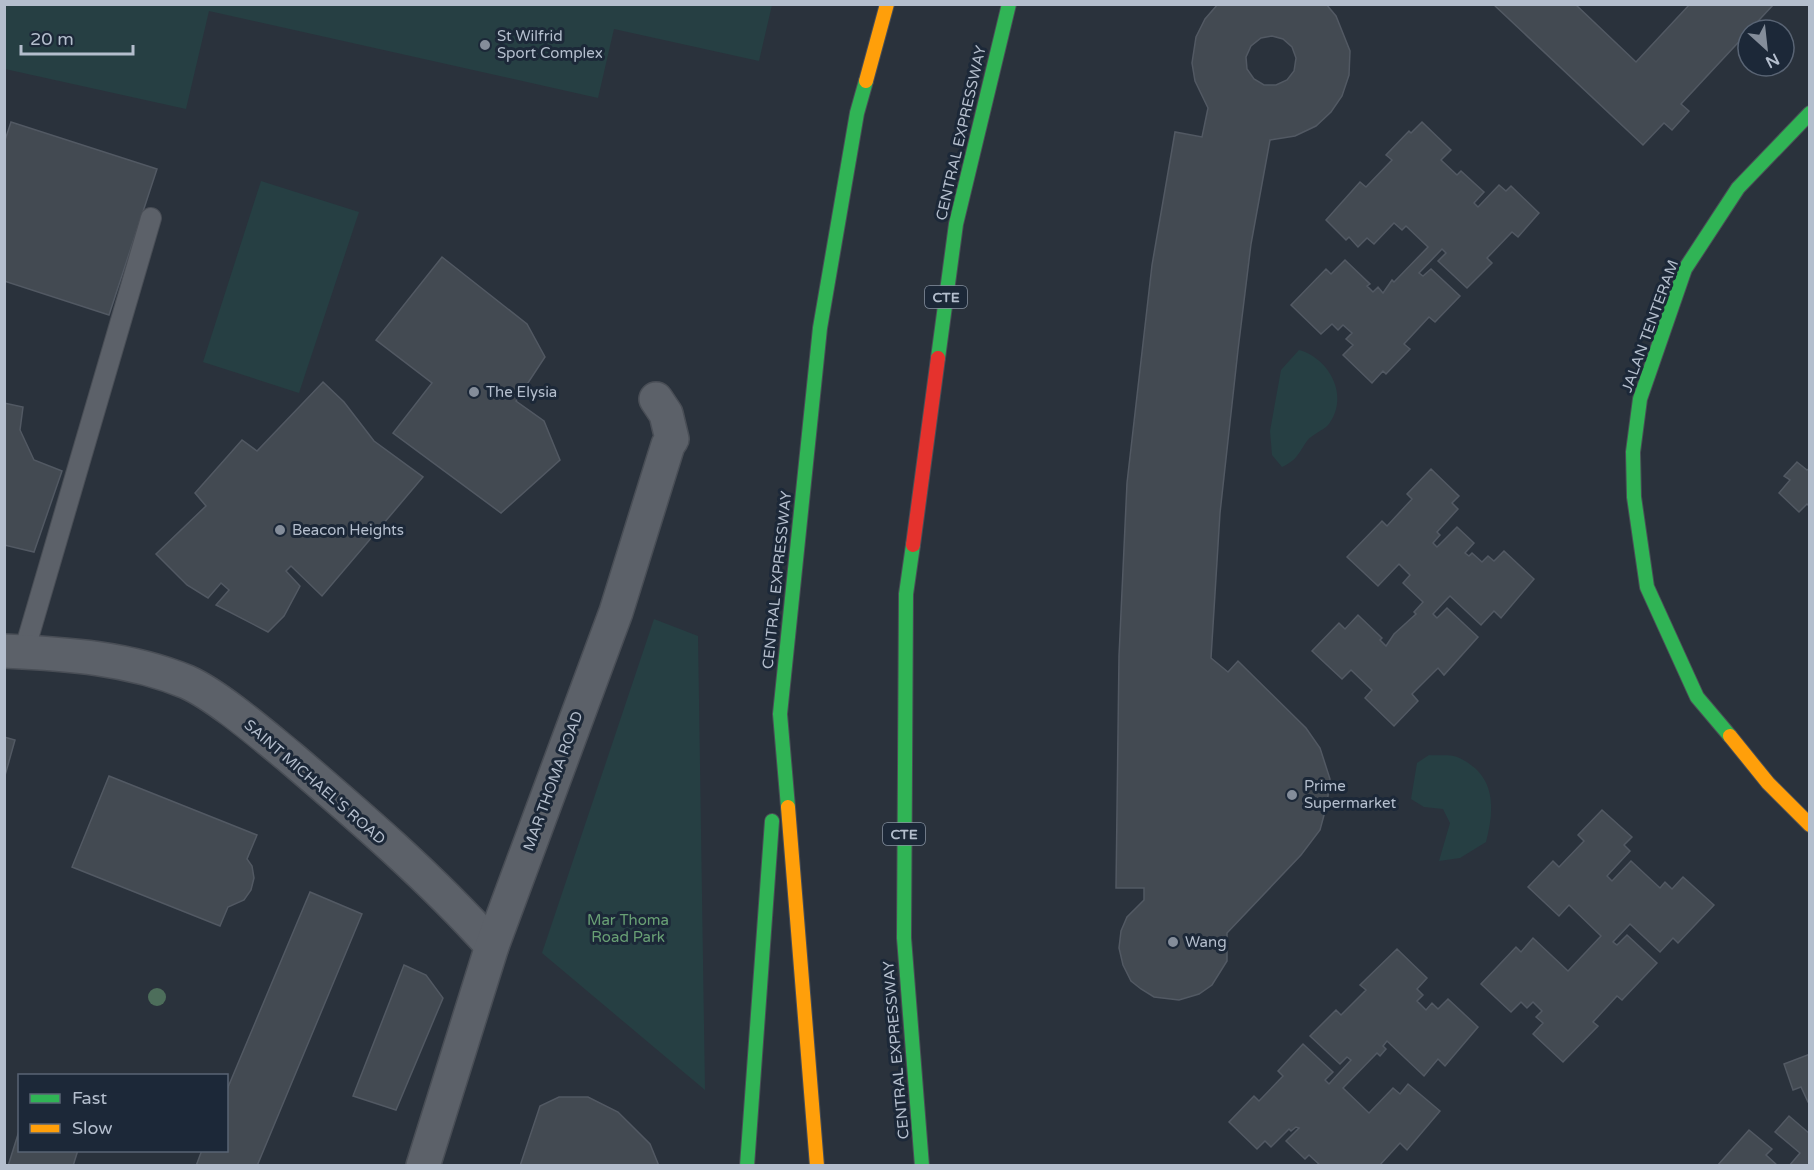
<svg xmlns="http://www.w3.org/2000/svg" width="1814" height="1170" font-family="'Varela Round',sans-serif">
<rect width="100%" height="100%" fill="#2a323c"/>
<!-- green -->
<g fill="#263f43">
<path d="M6,5V4L772,5L759,61L614,29L598,98L209,11L186,109L5,69Z"/>
<path d="M261,181L359,212L299,393L203,362Z"/>
<path d="M1299,350C1329,358 1350,396 1329,424C1323,431 1312,434 1307,441C1298,454 1297,460 1282,467L1272,455L1270,431L1281,370Z"/>
<path d="M654,619L698,636L705,1090L542,953Z"/>
<path d="M1429,755C1437,756 1449,754 1457,757C1496,774 1495,807 1486,842L1460,858L1439,861L1450,823L1443,809L1424,807L1411,799L1417,763Z"/>
</g>
<!-- building -->
<g fill="#434a52" stroke="#525963" stroke-width="1.5" fill-rule="evenodd">
<path d="M1218,4H1326L1336,16L1350,51L1349,75L1342,96L1331,112L1316,126L1295,136L1270,140L1251,244L1238,350L1220,513L1211,658L1228,672L1238,661L1306,728L1320,748L1330,779L1327,804L1320,830L1301,855L1227,933V961L1212,985L1199,994L1179,1000L1154,997L1141,989L1131,981L1123,965L1119,948L1121,931L1127,917L1144,900V888H1116L1119,656L1127,483L1152,265L1175,132L1202,137L1208,108L1195,81L1192,63L1196,37L1205,19ZM1272,36L1283,39L1292,47L1296,58L1294,71L1287,80L1276,85H1264L1254,79L1247,69L1246,57L1251,46L1261,38Z"/>
<path d="M1493,4H1575L1636,62L1690,4H1774L1681,104L1689,111L1672,130L1664,123L1643,145Z"/>
<path d="M11,122L157,169L109,315L4,281V143Z"/>
<path d="M1422,122L1451,150L1441,160L1457,175L1461,171L1484,192L1474,203L1478,207L1499,185L1506,191L1511,186L1539,213L1518,237L1512,232L1487,258L1492,263L1467,288L1438,261L1446,253L1442,249L1419,273L1423,276L1431,269L1460,296L1435,322L1429,317L1404,344L1410,349L1386,374L1383,371L1372,383L1343,355L1353,345L1346,339L1352,333L1343,325L1338,330L1332,324L1321,334L1291,305L1326,269L1331,274L1345,260L1370,284L1367,286L1373,292L1378,287L1383,293L1392,280L1394,282L1428,247L1406,226L1402,230L1394,223L1374,244L1367,238L1358,247L1349,237L1346,240L1326,220L1360,182L1366,187L1392,160L1386,155L1409,131L1411,133Z"/>
<path d="M442,257L527,324L545,357L516,401L544,421L560,460L501,513L393,433L432,383L376,340Z"/>
<path d="M323,382L344,402L374,441L423,477L322,596L291,566L286,571L300,586L284,616L268,632L216,605L229,590L221,583L208,598L187,585L156,554L206,506L195,493L242,440L257,451Z"/>
<path d="M4,403L23,407L20,430L34,460L62,471L34,552L4,545Z"/>
<path d="M1797,462L1807,470L1810,468V507L1807,504L1799,512L1779,493L1790,480L1784,476Z"/>
<path d="M1431,469L1459,496L1452,503L1458,509L1437,532L1440,535L1433,543L1437,547L1457,527L1474,543L1465,553L1469,556L1472,553L1482,562L1488,556L1494,561L1504,551L1534,579L1501,618L1494,611L1481,625L1450,596L1448,598L1433,614L1437,618L1447,608L1478,637L1444,675L1438,668L1412,694L1418,701L1394,726L1365,698L1372,690L1351,670L1342,679L1312,651L1339,623L1345,629L1358,615L1382,638L1380,640L1386,646L1394,634L1416,614L1414,612L1423,602L1403,583L1410,575L1399,564L1378,586L1347,557L1382,521L1387,526L1412,499L1407,494Z"/>
<path d="M4,737L15,740L4,779Z"/>
<path d="M109,776L257,835L247,859L252,866L254,878L251,890L244,900L228,907L220,926L72,867Z"/>
<path d="M1602,810L1632,837L1624,845L1630,851L1607,876L1612,881L1631,861L1660,888L1665,882L1672,889L1683,877L1714,905L1678,943L1673,938L1660,952L1630,924L1613,942L1617,945L1627,935L1657,963L1622,1000L1617,996L1593,1022L1598,1026L1563,1062L1533,1034L1543,1023L1536,1017L1542,1011L1533,1002L1527,1008L1521,1002L1511,1012L1481,984L1516,947L1521,952L1533,938L1568,971L1601,936L1569,905L1559,916L1528,887L1553,861L1559,867L1584,841L1578,835Z"/>
<path d="M310,892L362,914L257,1166H196L202,1150H226V1092Z"/>
<path d="M1397,949L1427,978L1417,989L1423,995L1417,1001L1426,1010L1432,1003L1438,1009L1448,999L1478,1027L1445,1066L1438,1059L1424,1076L1387,1041L1383,1046L1386,1049L1380,1056L1377,1053L1343,1088L1369,1113L1393,1088L1400,1094L1408,1084L1440,1111L1407,1150L1400,1143L1379,1166H1321L1309,1155L1305,1159L1286,1141L1299,1128L1296,1127L1291,1131L1289,1129L1271,1147L1265,1141L1257,1149L1229,1122L1254,1096L1259,1101L1283,1076L1278,1071L1303,1044L1333,1072L1325,1080L1329,1084L1351,1060L1347,1057L1340,1064L1310,1036L1336,1010L1341,1015L1366,990L1360,985Z"/>
<path d="M404,965L426,975L443,998L396,1110L353,1096Z"/>
<path d="M1810,1054V1102H1808L1801,1087L1793,1090L1784,1064Z"/>
<path d="M559,1097H588L618,1112L650,1144L659,1166H520L540,1106Z"/>
<path d="M1789,1116L1810,1134V1166H1789L1800,1153L1775,1132Z"/>
<path d="M20,1128V1150H78L73,1166H8Z"/>
<path d="M1749,1130L1772,1149L1766,1155L1778,1166H1717Z"/>
</g>
<g fill="none" stroke-linecap="round" stroke-linejoin="round">
<defs>
<path id="lane" d="M24,652L151,218"/>
<g id="street">
<path d="M4,651C67,654 129,658 187,682C218,696 263,735 290,757C359,816 431,878 492,946"/>
<path d="M423,1166L492,946L616,612L668,445L672,439L666,414L656,399"/>
</g>
<g id="fast">
<path d="M938,358L956,224L1009,4"/>
<path d="M913,545L906,594L904,938L922,1166"/>
<path d="M1730,736L1697,697L1647,587L1634,497L1633,452L1640,399L1685,269L1738,188L1810,113"/>
<path d="M788,807L780,714L820,328L857,113L866,81"/>
<path d="M747,1166L772,821"/>
</g>
<g id="slow">
<path d="M866,81L887,4"/>
<path d="M1730,736L1768,783L1810,825"/>
<path d="M788,807L817,1166"/>
</g>
<path id="jam" d="M913,545L938,358"/>
</defs>
<!-- lane casing -->
<use href="#lane" stroke="#494e56" stroke-width="22"/>
<!-- street casing -->
<use href="#street" stroke="#494e56" stroke-width="36"/>
<!-- fast casing -->
<use href="#fast" stroke="#494e56" stroke-width="16"/>
<!-- slow casing -->
<use href="#slow" stroke="#494e56" stroke-width="16"/>
<!-- jam casing -->
<use href="#jam" stroke="#494e56" stroke-width="16"/>
<!-- lane -->
<use href="#lane" stroke="#5c6169" stroke-width="20"/>
<!-- street -->
<use href="#street" stroke="#5c6169" stroke-width="33"/>
<!-- fast -->
<use href="#fast" stroke="#30b455" stroke-width="14"/>
<!-- slow -->
<use href="#slow" stroke="#ff9f0a" stroke-width="14"/>
<!-- jam -->
<use href="#jam" stroke="#e5322d" stroke-width="14"/>
</g>
<!-- trees -->
<circle fill="#4d6e5b" cx="157" cy="997" r="9"/>
<!-- markers -->
<g fill="#848d9a" stroke="#1c2838" stroke-width="2">
<circle cx="485" cy="45" r="6"/>
<circle cx="474" cy="392" r="6"/>
<circle cx="280" cy="530" r="6"/>
<circle cx="1292" cy="795" r="6"/>
<circle cx="1173" cy="942" r="6"/>
</g>
<g text-anchor="middle" stroke-width="6" stroke-linejoin="round" paint-order="stroke">
<!-- shield labels -->
<g fill="#1c2838" stroke="#8691a0" stroke-width="1.5">
<rect x="925" y="286" width="42" height="22" rx="4.5"/>
<rect x="883" y="823" width="42" height="22" rx="4.5"/>
</g>
<g font-size="14" font-weight="bold" fill="#b4becd">
<text x="946" y="302">CTE</text>
<text x="904" y="839">CTE</text>
</g>
<!-- poi labels -->
<g font-size="15" fill="#b4becd" stroke="#1c2838" text-anchor="start">
<text x="497" y="41">St Wilfrid<tspan x="497" dy="17">Sport Complex</tspan></text>
<text x="486" y="397">The Elysia</text>
<text x="292" y="535">Beacon Heights</text>
<text x="1304" y="791">Prime<tspan x="1304" dy="17">Supermarket</tspan></text>
<text x="1185" y="947">Wang</text>
</g>
<!-- street labels -->
<g font-size="15" fill="#b4becd" stroke="#1c2838">
<text transform="translate(961 133) rotate(-77)" y="5">CENTRAL EXPRESSWAY</text>
<text transform="translate(1650 326) rotate(-70)" y="5">JALAN TENTERAM</text>
<text transform="translate(777 580) rotate(-84)" y="5">CENTRAL EXPRESSWAY</text>
<text transform="translate(553 781) rotate(-70)" y="5">MAR THOMA ROAD</text>
<text transform="translate(315 782) rotate(41)" y="5">SAINT MICHAEL'S ROAD</text>
<text transform="translate(896 1050) rotate(-95)" y="5">CENTRAL EXPRESSWAY</text>
</g>
<!-- park labels -->
<g font-size="15" fill="#69a075" stroke="#1c2838">
<text x="628" y="925">Mar Thoma<tspan x="628" dy="17">Road Park</tspan></text>
</g>
</g>
<!-- border -->
<rect width="1814" height="1170" fill="none" stroke="#b4becd" stroke-width="12"/>
<!-- legend -->
<rect x="18" y="1074" width="210" height="78" fill="#1c2838" stroke="#596474" stroke-width="1.5"/>
<rect x="30" y="1094" width="30" height="9" fill="#30b455" stroke="#596474" stroke-width="1.5"/>
<text x="72" y="1104" font-size="18" fill="#b4becd">Fast</text>
<rect x="30" y="1124" width="30" height="9" fill="#ff9f0a" stroke="#596474" stroke-width="1.5"/>
<text x="72" y="1134" font-size="18" fill="#b4becd">Slow</text>
<!-- north arrow -->
<g transform="translate(1766 48) rotate(153)"><circle r="28" fill="#1c2838" stroke="#596474" stroke-width="1.5"/>
<path d="M0-4.5L10 22L0 15L-10 22Z" fill="#848d9a"/>
<text y="-9" font-size="16" font-weight="bold" text-anchor="middle" fill="#b4becd">N</text>
</g>
<!-- scale -->
<path d="M21 45v9h112v-9" fill="none" stroke="#b4becd" stroke-width="3"/>
<text x="30" y="45" font-size="18" fill="#b4becd" stroke="#1c2838" stroke-width="4.5" paint-order="stroke">20 m</text>
</svg>
